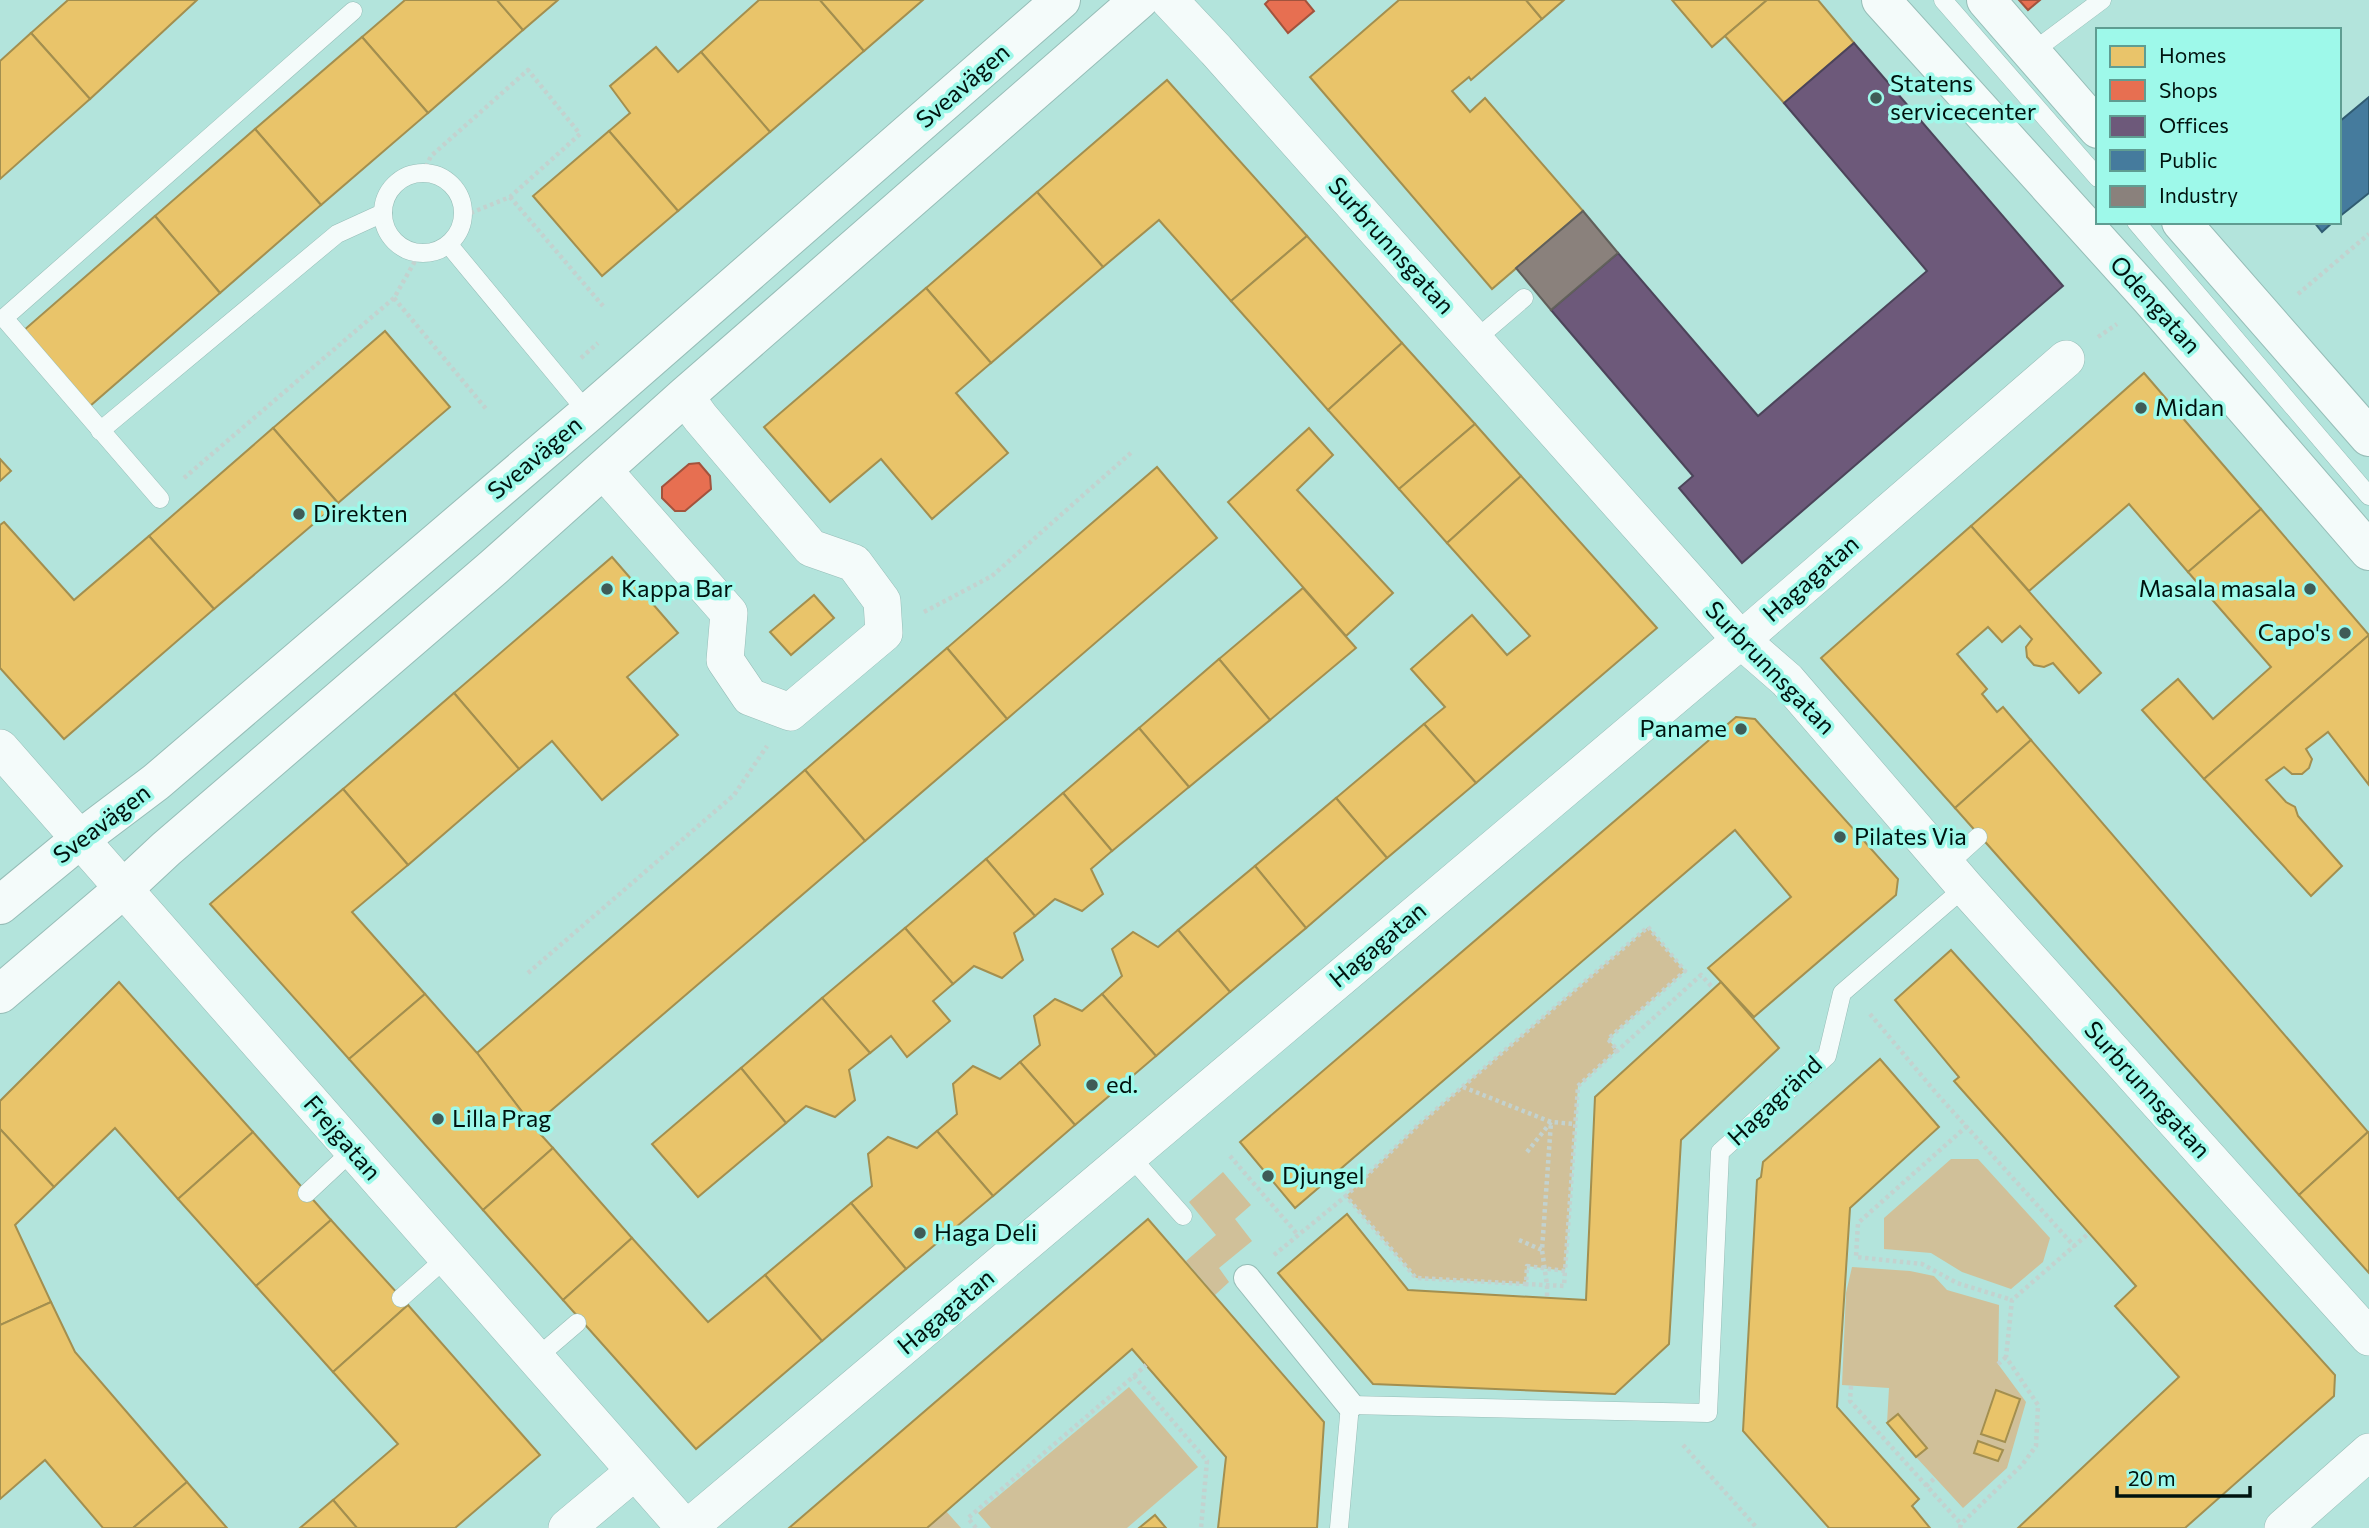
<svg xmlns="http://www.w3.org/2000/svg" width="2369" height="1528" font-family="Commissioner,sans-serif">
<rect width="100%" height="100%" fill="#b3e4dc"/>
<!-- green -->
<g fill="#d0c099">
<path d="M1648,927L1685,971L1608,1039L1617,1050L1578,1086L1565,1271L1527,1266L1526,1284L1416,1278L1346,1196L1418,1125Z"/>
<path d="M1951,1159H1978L2050,1238L2043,1262L2011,1289L1962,1272L1931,1253L1884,1249V1218Z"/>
<path d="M1223,1172L1251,1205L1235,1219L1252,1241L1219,1268L1229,1282L1215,1295L1186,1261L1216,1235L1189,1202Z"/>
<path d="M1852,1267L1910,1271L1934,1276L1947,1290L1999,1305L1998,1364L2026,1402L2007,1468L1963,1508L1916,1457L1927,1448L1898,1415L1887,1423L1889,1388L1842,1385L1846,1293Z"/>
<path d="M1129,1387L1198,1467L1127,1528H991L978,1513Z"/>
<path d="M946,1511L961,1528H927Z"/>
</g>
<!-- homes -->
<g fill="#e9c46a" stroke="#a38f4f" stroke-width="2">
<path d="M68,0H197L90,99L31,33Z"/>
<path d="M405,0H497L523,30L428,113L362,37Z"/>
<path d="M497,0H558L523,30Z"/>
<path d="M759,0H820L864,51L770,132L701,52Z"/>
<path d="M820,0H923L864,51Z"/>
<path d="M1399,0H1526L1542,19L1471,80L1469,77L1452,91L1470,112L1485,98L1583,211L1492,289L1310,77Z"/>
<path d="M1526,0H1564L1542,19Z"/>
<path d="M1672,0H1767L1712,47Z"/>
<path d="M1767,0H1818L1854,43L1784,103L1725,36Z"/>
<path d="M31,33L90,99L0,179V61Z"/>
<path d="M362,37L428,113L321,205L255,129Z"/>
<path d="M656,47L678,72L701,52L770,132L678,211L609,131L630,113L610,86Z"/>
<path d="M1167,80L1307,236L1231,301L1159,220L1103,267L1037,192Z"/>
<path d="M255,129L321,205L220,293L155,216Z"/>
<path d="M609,131L678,211L602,276L533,196Z"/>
<path d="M1037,192L1103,267L991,363L926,288Z"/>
<path d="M155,216L220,293L90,406L23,331Z"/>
<path d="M1307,236L1402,343L1328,410L1231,301Z"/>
<path d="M926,288L991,363L956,393L1008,453L932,519L881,459L830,502L764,427Z"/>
<path d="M385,331L450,407L338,503L273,428Z"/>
<path d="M1402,343L1475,424L1399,489L1328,410Z"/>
<path d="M2144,373L2261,509L2188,572L2129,504L2029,591L1971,526Z"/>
<path d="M1475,424L1521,476L1447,543L1399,489Z"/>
<path d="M273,428L338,503L214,609L149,536Z"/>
<path d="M1309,428L1333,455L1297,490L1393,593L1346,636L1228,502Z"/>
<path d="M0,459L11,471L0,481Z"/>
<path d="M1157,467L1217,538L1007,719L947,648Z"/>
<path d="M1521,476L1657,628L1476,783L1424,724L1445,707L1411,669L1472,615L1507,655L1530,636L1447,543Z"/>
<path d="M2261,509L2369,635L2204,779L2142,710L2178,679L2213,719L2271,667L2188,572Z"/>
<path d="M4,522L74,600L149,536L214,609L64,739L0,668V525Z"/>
<path d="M1971,526L2101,673L2079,693L2053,663L2044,667L2034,665L2027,657L2026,647L2032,639L2020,626L2002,642L1988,627L1957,654L1987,689L1982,694L1997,712L2003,707L2031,740L1955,808L1821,658Z"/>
<path d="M612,557L678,633L627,677L678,735L602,800L552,741L519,769L454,693Z"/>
<path d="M1303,588L1356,648L1270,720L1219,659Z"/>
<path d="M814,595L834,618L791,655L770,632Z"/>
<path d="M2369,635V785L2328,732L2306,749L2312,759L2309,768L2302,774H2292L2284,767L2266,780L2286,802L2295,807L2298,816L2342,866L2311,896L2204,779Z"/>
<path d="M947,648L1007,719L865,841L805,770Z"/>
<path d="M1219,659L1270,720L1189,787L1139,728Z"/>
<path d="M454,693L519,769L408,865L343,789Z"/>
<path d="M1736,717L1755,719L1898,879L1896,895L1754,1017L1708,968L1791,897L1735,830L1295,1208L1240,1142Z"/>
<path d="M1424,724L1476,783L1387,858L1336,798Z"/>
<path d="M1139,728L1189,787L1112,851L1063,793Z"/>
<path d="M2031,740L2368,1132L2299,1195L1955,808Z"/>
<path d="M805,770L865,841L533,1126L477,1053Z"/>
<path d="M343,789L408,865L352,912L425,994L349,1059L210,904Z"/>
<path d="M1063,793L1112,851L1091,869L1103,894L1082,911L1055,899L1035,916L986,859Z"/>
<path d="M1336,798L1387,858L1306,928L1255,866Z"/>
<path d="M986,859L1035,916L1014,933L1023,960L1002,978L974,966L953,984L905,928Z"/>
<path d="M1255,866L1306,928L1230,992L1178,930Z"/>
<path d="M905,928L953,984L933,1001L950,1021L907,1057L891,1036L870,1053L822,998Z"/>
<path d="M1178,930L1230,992L1156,1056L1102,994L1122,976L1112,949L1133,932L1158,947Z"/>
<path d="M1951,950L2335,1375L2334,1396L2185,1528H2018L2179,1377L2115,1306L2136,1286L1954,1081L1959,1077L1895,1000Z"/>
<path d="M119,982L253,1132L178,1199L115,1128L54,1187L0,1129V1101Z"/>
<path d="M1721,982L1779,1048L1681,1140L1669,1344L1615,1394L1373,1384L1278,1273L1347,1214L1408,1290L1586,1300L1595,1097Z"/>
<path d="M425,994L477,1053L533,1126L553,1148L483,1210L349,1059Z"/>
<path d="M1102,994L1156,1056L1075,1125L1020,1062L1040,1045L1034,1016L1055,999L1082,1011Z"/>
<path d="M822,998L870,1053L849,1070L855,1100L835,1117L806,1106L786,1123L741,1068Z"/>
<path d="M1880,1059L1939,1127L1850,1208L1837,1407L1919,1499L1912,1506L1930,1528H1829L1743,1431L1757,1180L1761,1177L1763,1162Z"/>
<path d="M1020,1062L1075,1125L993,1196L937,1131L957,1114L953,1084L973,1066L1000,1079Z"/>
<path d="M741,1068L786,1123L698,1197L652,1144Z"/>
<path d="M0,1129L54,1187L15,1225L51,1302L0,1325Z"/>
<path d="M937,1131L993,1196L906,1269L851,1203L872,1186L868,1154L888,1137L917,1148Z"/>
<path d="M253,1132L331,1220L256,1286L178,1199Z"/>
<path d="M2368,1132L2369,1133V1273L2299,1195Z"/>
<path d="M553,1148L632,1238L563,1300L483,1210Z"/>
<path d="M851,1203L906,1269L822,1341L765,1275Z"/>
<path d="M1148,1219L1324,1422L1317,1528H1218L1226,1457L1132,1349L927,1528H789Z"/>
<path d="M331,1220L408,1305L333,1372L256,1286Z"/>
<path d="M632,1238L708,1322L765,1275L822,1341L696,1449L563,1300Z"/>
<path d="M51,1302L75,1352L187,1482L133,1528H103L45,1460L0,1499V1325Z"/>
<path d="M408,1305L540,1455L455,1528H357L333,1500L398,1444L333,1372Z"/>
<path d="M1996,1390L2020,1399L2005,1442L1981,1434Z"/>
<path d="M1898,1414L1927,1448L1916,1457L1887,1423Z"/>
<path d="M1978,1441L2003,1450L1998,1461L1974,1453Z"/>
<path d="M187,1482L227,1528H133Z"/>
<path d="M333,1500L357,1528H300Z"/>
<path d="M1155,1515L1166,1528H1139Z"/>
</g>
<!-- shops -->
<g fill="#e76f51" stroke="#a2533d" stroke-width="2">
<path d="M1269,0H1305L1314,11L1288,33L1265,4Z"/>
<path d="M2019,0H2040L2028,10Z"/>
<path d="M699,463L710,476L711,489L685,511H675L662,498V487L689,464Z"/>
</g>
<!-- offices -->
<path fill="#6d597a" stroke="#4c445a" stroke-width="2" d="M1854,43L2063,286L1742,563L1679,488L1693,476L1551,310L1618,253L1758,416L1927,271L1784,103Z"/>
<!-- public -->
<g fill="#457b9d" stroke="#305c72" stroke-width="2">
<path d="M2369,97V193L2339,217V122Z"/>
<path d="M2314,222H2333L2322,232Z"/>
</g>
<!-- industry -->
<path fill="#8a817c" stroke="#61605b" stroke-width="2" d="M1583,211L1618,253L1551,310L1516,268Z"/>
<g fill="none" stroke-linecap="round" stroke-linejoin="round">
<defs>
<g id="service">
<path d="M1943,0L2098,178"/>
<path d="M2031,53L2102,0"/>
<circle cx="423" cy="213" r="40"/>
<path d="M2136,222L2369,496"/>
<path d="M449,245L588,413"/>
<path d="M1475,340L1524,298"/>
<path d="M100,431L337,234L383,213"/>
<path d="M160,499L4,318L353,11"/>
<path d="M1946,866L1978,837"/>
<path d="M1130,1156L1183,1216"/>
<path d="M307,1193L353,1150"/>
<path d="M401,1298L446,1258"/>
<path d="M535,1359L577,1323"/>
<path d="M1339,1528L1350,1405L1708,1413L1720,1152L1827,1056L1842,993L1965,887"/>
</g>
<path id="pedestrian" d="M1247,1278L1350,1405"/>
<g id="minor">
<path d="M1169,0L1216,50L1741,640L1787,680L1965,887L2369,1337"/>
<path d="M603,470L729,613L725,660L750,697L790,712L884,633L882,601L854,563L811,548L700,417L685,396"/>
<path d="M0,748L685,1528"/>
<path d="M567,1528L634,1472"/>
<path d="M688,1528L1741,640L2066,359"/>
<path d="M2283,1528L2369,1452"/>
</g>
<g id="secondary">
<path d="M1881,0L2150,298L2369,551"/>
<path d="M1986,0L2098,129"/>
<path d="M2181,222L2369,437"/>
<path d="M0,905L79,840L156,782L588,413L1061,0"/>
<path d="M0,994L122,890L166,849L494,567L685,396L1139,0"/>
</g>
</defs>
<!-- service casing -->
<use href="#service" stroke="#96bdb7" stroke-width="19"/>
<!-- pedestrian casing -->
<use href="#pedestrian" stroke="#96bdb7" stroke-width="28"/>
<!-- minor casing -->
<use href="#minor" stroke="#96bdb7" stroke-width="38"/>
<!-- secondary casing -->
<use href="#secondary" stroke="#96bdb7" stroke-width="40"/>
<!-- path -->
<g stroke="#c3d2cf" stroke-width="4.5" stroke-dasharray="3.5 3.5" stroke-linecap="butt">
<path d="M423,173L431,156L528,70L580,134L510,197L463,216"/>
<path d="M510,197L603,306"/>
<path d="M2298,294L2369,234"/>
<path d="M394,298L487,410"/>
<path d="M2098,337L2117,324"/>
<path d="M581,358L598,343"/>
<path d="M184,478L394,298L419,254"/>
<path d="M924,612L992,576L1133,451"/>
<path d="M1648,927L1685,971L1608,1039L1617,1050L1578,1086L1565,1271L1527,1266L1526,1284L1416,1278L1346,1196L1418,1125Z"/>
<path d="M528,973L734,795L767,746"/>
<path d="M1870,1014L1937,1094L2075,1247"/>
<path d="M1616,1052L1701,975L1713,988"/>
<path d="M1463,1087L1551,1122L1542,1250L1547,1285V1297"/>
<path d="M1967,1126L1858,1223L1856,1257L1922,1264L1957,1283L2012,1300"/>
<path d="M1527,1152L1551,1122L1575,1124"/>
<path d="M1230,1156L1298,1235"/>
<path d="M1519,1240L1542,1250"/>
<path d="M1274,1255L1346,1196"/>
<path d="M1525,1284L1564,1286L1565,1270"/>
<path d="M1998,1364L2006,1357"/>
<path d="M1134,1376L1146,1365"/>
<path d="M1851,1386L1850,1401L1961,1524"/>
<path d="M1683,1445L1757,1528"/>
<path d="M1926,1486L1936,1477"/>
<path d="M976,1528L968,1518L1134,1376L1207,1461L1201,1528"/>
<path d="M1960,1528L1961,1524L2022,1465L2036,1446L2038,1405L2006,1357L2012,1300L2089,1233"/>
</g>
<!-- service -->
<use href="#service" stroke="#f4fbfa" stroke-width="18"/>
<!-- pedestrian -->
<use href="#pedestrian" stroke="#f4fbfa" stroke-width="26"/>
<!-- minor -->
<use href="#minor" stroke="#f4fbfa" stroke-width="37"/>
<!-- secondary -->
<use href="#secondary" stroke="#f4fbfa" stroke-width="38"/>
</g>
<!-- markers -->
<g fill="#3f5c57" stroke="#9ef9ea" stroke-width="2.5">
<circle cx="1876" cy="98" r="7"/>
<circle cx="2141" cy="408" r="7"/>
<circle cx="299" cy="514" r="7"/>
<circle cx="607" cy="589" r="7"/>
<circle cx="2310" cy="589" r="7"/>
<circle cx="2345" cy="633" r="7"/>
<circle cx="1741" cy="729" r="7"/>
<circle cx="1840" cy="837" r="7"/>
<circle cx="1092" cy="1085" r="7"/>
<circle cx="438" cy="1119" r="7"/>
<circle cx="1268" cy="1176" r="7"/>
<circle cx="920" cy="1233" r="7"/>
</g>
<g text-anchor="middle" stroke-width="7" stroke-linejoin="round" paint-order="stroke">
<!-- poi labels -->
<g font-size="24" fill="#00130f" stroke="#9ef9ea" text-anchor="start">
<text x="1890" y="92">Statens<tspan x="1890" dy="28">servicecenter</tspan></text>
<text x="2155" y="416">Midan</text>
<text x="313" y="522">Direkten</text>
<text x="621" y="597">Kappa Bar</text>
<text x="2296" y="597" text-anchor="end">Masala masala</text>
<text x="2331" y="641" text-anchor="end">Capo's</text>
<text x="1727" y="737" text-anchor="end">Paname</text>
<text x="1854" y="845">Pilates Via</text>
<text x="1106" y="1093">ed.</text>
<text x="452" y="1127">Lilla Prag</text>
<text x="1282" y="1184">Djungel</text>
<text x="934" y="1241">Haga Deli</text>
</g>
<!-- street labels -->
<g font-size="24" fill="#00130f" stroke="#9ef9ea">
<text transform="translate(963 86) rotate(-41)" y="8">Sveavägen</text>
<text transform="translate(1391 246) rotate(48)" y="8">Surbrunnsgatan</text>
<text transform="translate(2155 305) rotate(48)" y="8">Odengatan</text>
<text transform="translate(535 458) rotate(-40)" y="8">Sveavägen</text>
<text transform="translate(1811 579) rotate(-41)" y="8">Hagagatan</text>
<text transform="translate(1770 668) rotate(46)" y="8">Surbrunnsgatan</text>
<text transform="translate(102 824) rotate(-37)" y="8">Sveavägen</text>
<text transform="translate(1378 945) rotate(-40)" y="8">Hagagatan</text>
<text transform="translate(2147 1090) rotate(48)" y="8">Surbrunnsgatan</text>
<text transform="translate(1775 1101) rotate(-43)" y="8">Hagagränd</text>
<text transform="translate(342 1138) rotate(49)" y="8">Frejgatan</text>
<text transform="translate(946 1312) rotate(-40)" y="8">Hagagatan</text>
</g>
</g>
<!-- legend -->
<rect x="2096" y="28" width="245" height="196" fill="#9ef9ea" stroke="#5f9d92" stroke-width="2"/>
<rect x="2110" y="46" width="35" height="21" fill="#e9c46a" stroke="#5f9d92" stroke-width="2"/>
<text x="2159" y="63" font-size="21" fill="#00130f">Homes</text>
<rect x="2110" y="80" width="35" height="21" fill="#e76f51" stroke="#5f9d92" stroke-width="2"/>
<text x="2159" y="98" font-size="21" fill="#00130f">Shops</text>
<rect x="2110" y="116" width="35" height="21" fill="#6d597a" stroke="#5f9d92" stroke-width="2"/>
<text x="2159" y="133" font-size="21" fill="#00130f">Offices</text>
<rect x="2110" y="150" width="35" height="21" fill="#457b9d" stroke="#5f9d92" stroke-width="2"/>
<text x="2159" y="168" font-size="21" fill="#00130f">Public</text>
<rect x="2110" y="186" width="35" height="21" fill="#8a817c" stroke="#5f9d92" stroke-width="2"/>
<text x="2159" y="203" font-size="21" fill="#00130f">Industry</text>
<!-- scale -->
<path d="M2117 1486v10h133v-10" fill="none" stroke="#00130f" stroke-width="3.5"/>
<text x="2128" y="1486" font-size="21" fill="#00130f" stroke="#9ef9ea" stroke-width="5" paint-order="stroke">20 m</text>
</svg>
